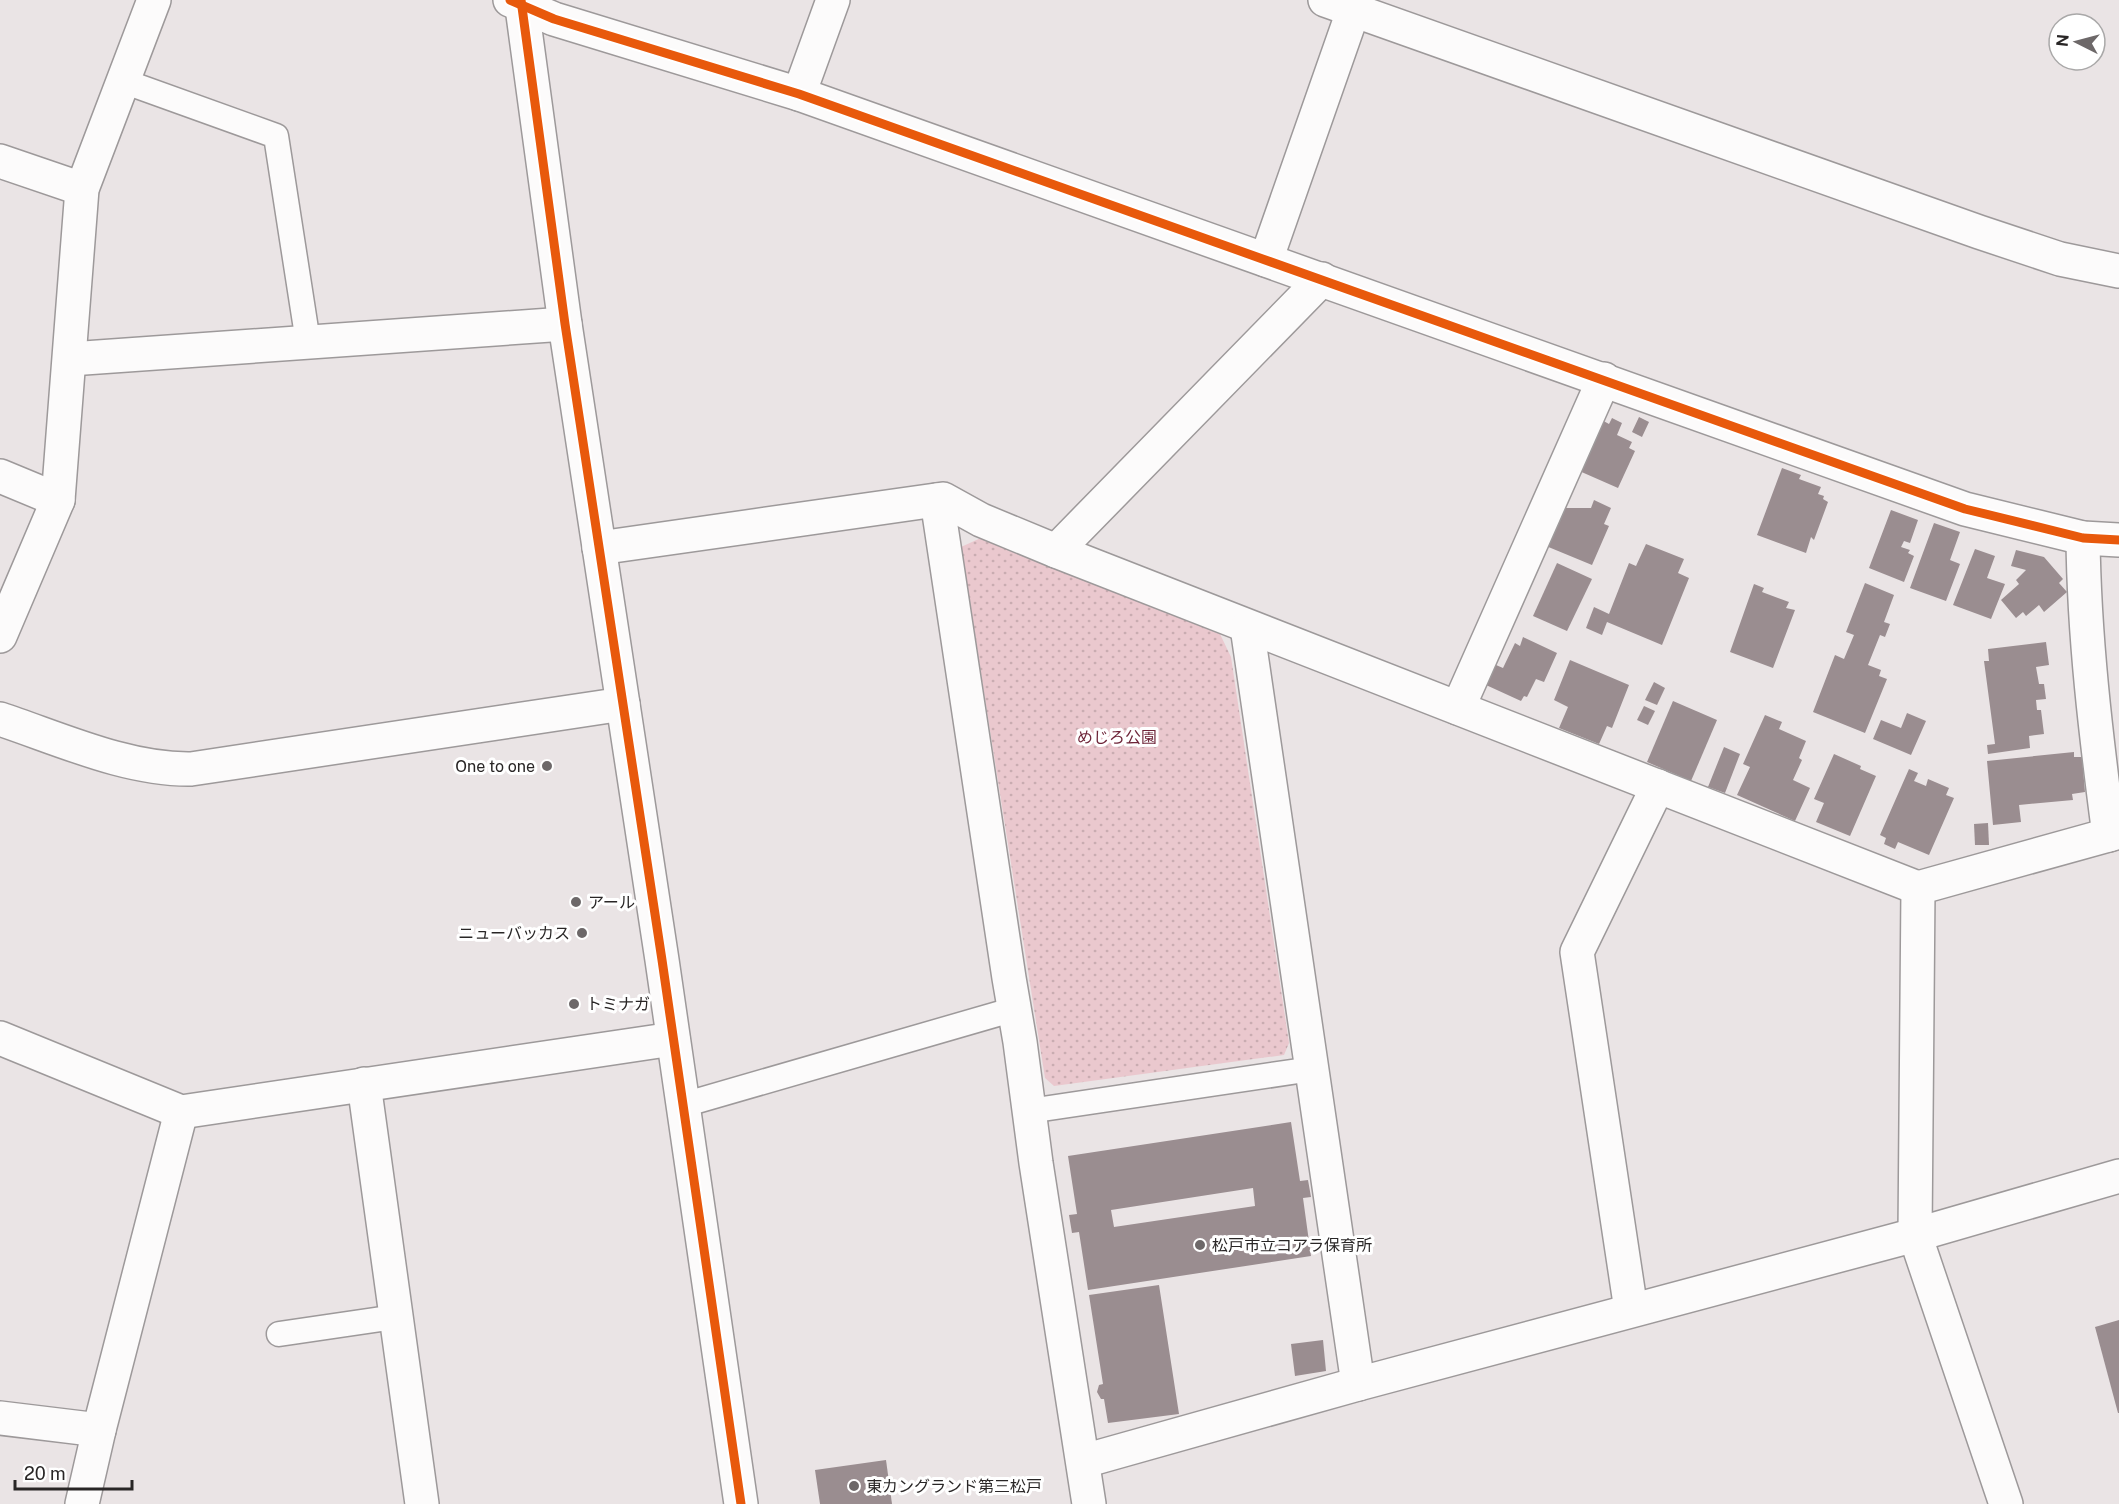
<svg xmlns="http://www.w3.org/2000/svg" width="2119" height="1504" font-family="'Public Sans','Noto Sans JP',sans-serif">
<defs>
<pattern id="grass-dots" width="8" height="8" patternUnits="userSpaceOnUse" patternTransform="scale(1.5)"><rect width="8" height="8" fill="#eac8ce"/><path d="M2 2h.1M6 6h.1" fill="none" stroke="#c9acb1" stroke-width="1.8" stroke-linecap="round"/></pattern>
</defs>
<rect width="100%" height="100%" fill="#eae4e5"/>
<!-- grass -->
<path fill="url(#grass-dots)" d="M983,537L1220,634L1231,657L1289,1043L1284,1055L1054,1086L1045,1078L961,547Z"/>
<!-- building -->
<g fill="#9a8d90" fill-rule="evenodd">
<path d="M1639,417L1649,422L1642,437L1632,432Z"/>
<path d="M1612,418L1622,423L1617,435L1632,442L1629,448L1635,451L1618,488L1577,470L1600,419L1609,424Z"/>
<path d="M1782,468L1801,475L1799,479L1821,487L1818,494L1824,496L1823,499L1828,502L1814,540L1811,537L1806,553L1757,535Z"/>
<path d="M1594,500L1611,508L1604,524L1609,526L1592,565L1546,546L1562,508H1591Z"/>
<path d="M1891,510L1918,520L1910,543L1904,541L1901,547L1910,550L1908,553L1914,556L1904,582L1869,568Z"/>
<path d="M1934,523L1960,532L1950,560L1960,564L1946,601L1910,588Z"/>
<path d="M1646,544L1684,559L1678,573L1689,578L1662,645L1607,622L1602,635L1586,628L1594,607L1609,614L1629,563L1636,566Z"/>
<path d="M1975,549L1995,556L1987,578L2005,584L1991,619L1953,605Z"/>
<path d="M2016,550L2044,557L2063,579L2059,583L2067,592L2044,612L2039,605L2026,616L2023,612L2016,618L2001,600L2019,584L2016,580L2026,570L2011,566Z"/>
<path d="M1557,563L1592,579L1567,631L1533,616Z"/>
<path d="M1865,583L1894,595L1884,622L1890,624L1885,637L1880,635L1868,665L1881,670L1879,676L1887,679L1865,733L1813,712L1835,655L1844,659L1854,635L1846,632Z"/>
<path d="M1754,584L1764,588L1762,592L1789,602L1786,608L1795,610L1773,668L1730,652Z"/>
<path d="M1523,637L1557,653L1544,682L1536,679L1527,697L1524,696L1521,701L1486,685L1496,665L1503,668L1515,643L1520,646Z"/>
<path d="M2046,642L2049,665L2036,667L2039,684H2044L2046,699L2036,700L2037,710H2041L2044,734L2029,736L2030,748L1988,754L1987,745L1995,744L1984,661H1989L1988,649Z"/>
<path d="M1570,660L1629,685L1612,728L1607,726L1599,744L1559,728L1568,707L1554,700Z"/>
<path d="M1654,682L1665,688L1657,705L1645,700Z"/>
<path d="M1673,701L1717,720L1691,781L1647,762Z"/>
<path d="M1644,706L1655,711L1648,725L1637,720Z"/>
<path d="M1907,713L1926,721L1911,755L1873,739L1881,720L1901,728Z"/>
<path d="M1765,715L1782,722L1779,729L1806,741L1799,758L1802,760L1793,780L1810,788L1795,821L1737,795L1750,767L1743,764Z"/>
<path d="M1724,747L1740,754L1725,793L1708,787Z"/>
<path d="M2074,752V757H2082L2085,792L2072,794L2073,800L2019,805L2021,822L1993,825L1987,761Z"/>
<path d="M1834,754L1861,766L1860,769L1876,776L1850,836L1816,822L1824,803L1814,799Z"/>
<path d="M1909,769L1918,773L1914,781L1926,786L1928,779L1949,788L1946,795L1954,798L1929,855L1898,842L1895,849L1884,844L1886,838L1880,835Z"/>
<path d="M1988,823L1989,845H1975L1974,824Z"/>
<path d="M1291,1122L1300,1181L1308,1180L1311,1197L1303,1198L1311,1256L1088,1290L1079,1232L1072,1233L1069,1215L1077,1214L1068,1156ZM1253,1188L1255,1206L1114,1227L1111,1210Z"/>
<path d="M1159,1285L1179,1414L1108,1423L1104,1399H1101L1097,1392L1099,1385L1103,1384L1089,1295Z"/>
<path d="M2119,1320V1413H2118L2095,1327Z"/>
<path d="M1323,1340L1326,1371L1295,1376L1291,1344Z"/>
<path d="M886,1460L892,1504H820L815,1470Z"/>
</g>
<g fill="none" stroke-linecap="round" stroke-linejoin="round">
<defs>
<g id="service">
<path d="M123,81L276,136L308,342"/>
<path d="M683,1105L1015,1009"/>
<path d="M1029,1111L1312,1069"/>
<path d="M279,1334L395,1317"/>
</g>
<g id="minor">
<path d="M1325,0L1979,232L2060,259L2119,271"/>
<path d="M799,94L833,0"/>
<path d="M0,161L82,189"/>
<path d="M1266,260L1357,0"/>
<path d="M70,359L565,324"/>
<path d="M0,476L58,500"/>
<path d="M937,500L1009,978L1020,1042L1036,1163L1089,1504"/>
<path d="M2083,538C2084,637 2096,736 2109,835"/>
<path d="M599,548L943,499L981,520L1056,551L1918,888"/>
<path d="M1056,551L1322,279"/>
<path d="M1247,627L1358,1384"/>
<path d="M0,636L58,500L82,189L154,0"/>
<path d="M1458,708L1604,379"/>
<path d="M0,719C60,739 127,770 191,769L623,704"/>
<path d="M0,1038L181,1112L673,1039"/>
<path d="M364,1084L422,1504"/>
<path d="M1631,1310L1577,952L1658,786"/>
<path d="M0,1418L99,1430"/>
<path d="M1084,1461L1358,1384L1915,1235L2119,1176"/>
<path d="M82,1504L99,1430L181,1112"/>
<path d="M2006,1504L1915,1235L1918,888L2119,832"/>
</g>
<g id="tertiary">
<path d="M510,0L554,19L799,94L1965,509L2083,538L2119,540"/>
<path d="M521,0L565,324L662,960L741,1504"/>
</g>
</defs>
<!-- service casing -->
<use href="#service" stroke="#9d999a" stroke-width="27"/>
<!-- minor casing -->
<use href="#minor" stroke="#9d999a" stroke-width="36"/>
<!-- tertiary casing -->
<use href="#tertiary" stroke="#9d999a" stroke-width="36"/>
<!-- service -->
<use href="#service" stroke="#fcfbfb" stroke-width="24"/>
<!-- minor -->
<use href="#minor" stroke="#fcfbfb" stroke-width="33"/>
<!-- tertiary -->
<use href="#tertiary" stroke="#fcfbfb" stroke-width="33"/>
<defs>
<g id="cycleway">
<path d="M510,0L554,19L799,94L1965,509L2083,538L2119,540"/>
<path d="M521,0L565,324L662,960L741,1504"/>
</g>
</defs>
<!-- cycleway casing -->
<use href="#cycleway" stroke="#fff" stroke-width="13"/>
<!-- cycleway -->
<use href="#cycleway" stroke="#e8590c" stroke-width="9"/>
</g>
<!-- markers -->
<g fill="#6d6869" stroke="#fff" stroke-width="2">
<circle cx="547" cy="766" r="6"/>
<circle cx="576" cy="902" r="6"/>
<circle cx="582" cy="933" r="6"/>
<circle cx="574" cy="1004" r="6"/>
<circle cx="1200" cy="1245" r="6"/>
<circle cx="854" cy="1486" r="6"/>
</g>
<g text-anchor="middle" stroke-width="6" stroke-linejoin="round" paint-order="stroke">
<!-- park labels -->
<g font-size="16" fill="#6e2539" stroke="#fff">
<text x="1117" y="743">めじろ公園</text>
</g>
<!-- poi labels -->
<g font-size="16" fill="#292626" stroke="#fff" text-anchor="start">
<text x="535" y="772" text-anchor="end">One to one</text>
<text x="588" y="908">アール</text>
<text x="570" y="939" text-anchor="end">ニューバッカス</text>
<text x="586" y="1010">トミナガ</text>
<text x="1212" y="1251">松戸市立コアラ保育所</text>
<text x="866" y="1492">東カングランド第三松戸</text>
</g>
</g>
<!-- north arrow -->
<g transform="translate(2077 42) rotate(276)"><circle r="28" fill="#ffffff" stroke="#a9a8a8" stroke-width="1.5"/>
<path d="M0-4.5L10 22L0 15L-10 22Z" fill="#6d6869"/>
<text y="-9" font-size="16" font-weight="bold" text-anchor="middle" fill="#292626">N</text>
</g>
<!-- scale -->
<path d="M15 1480v9h117v-9" fill="none" stroke="#292626" stroke-width="3"/>
<text x="24" y="1480" font-size="18" fill="#292626" stroke="#ffffff" stroke-width="4.5" paint-order="stroke">20 m</text>
</svg>
